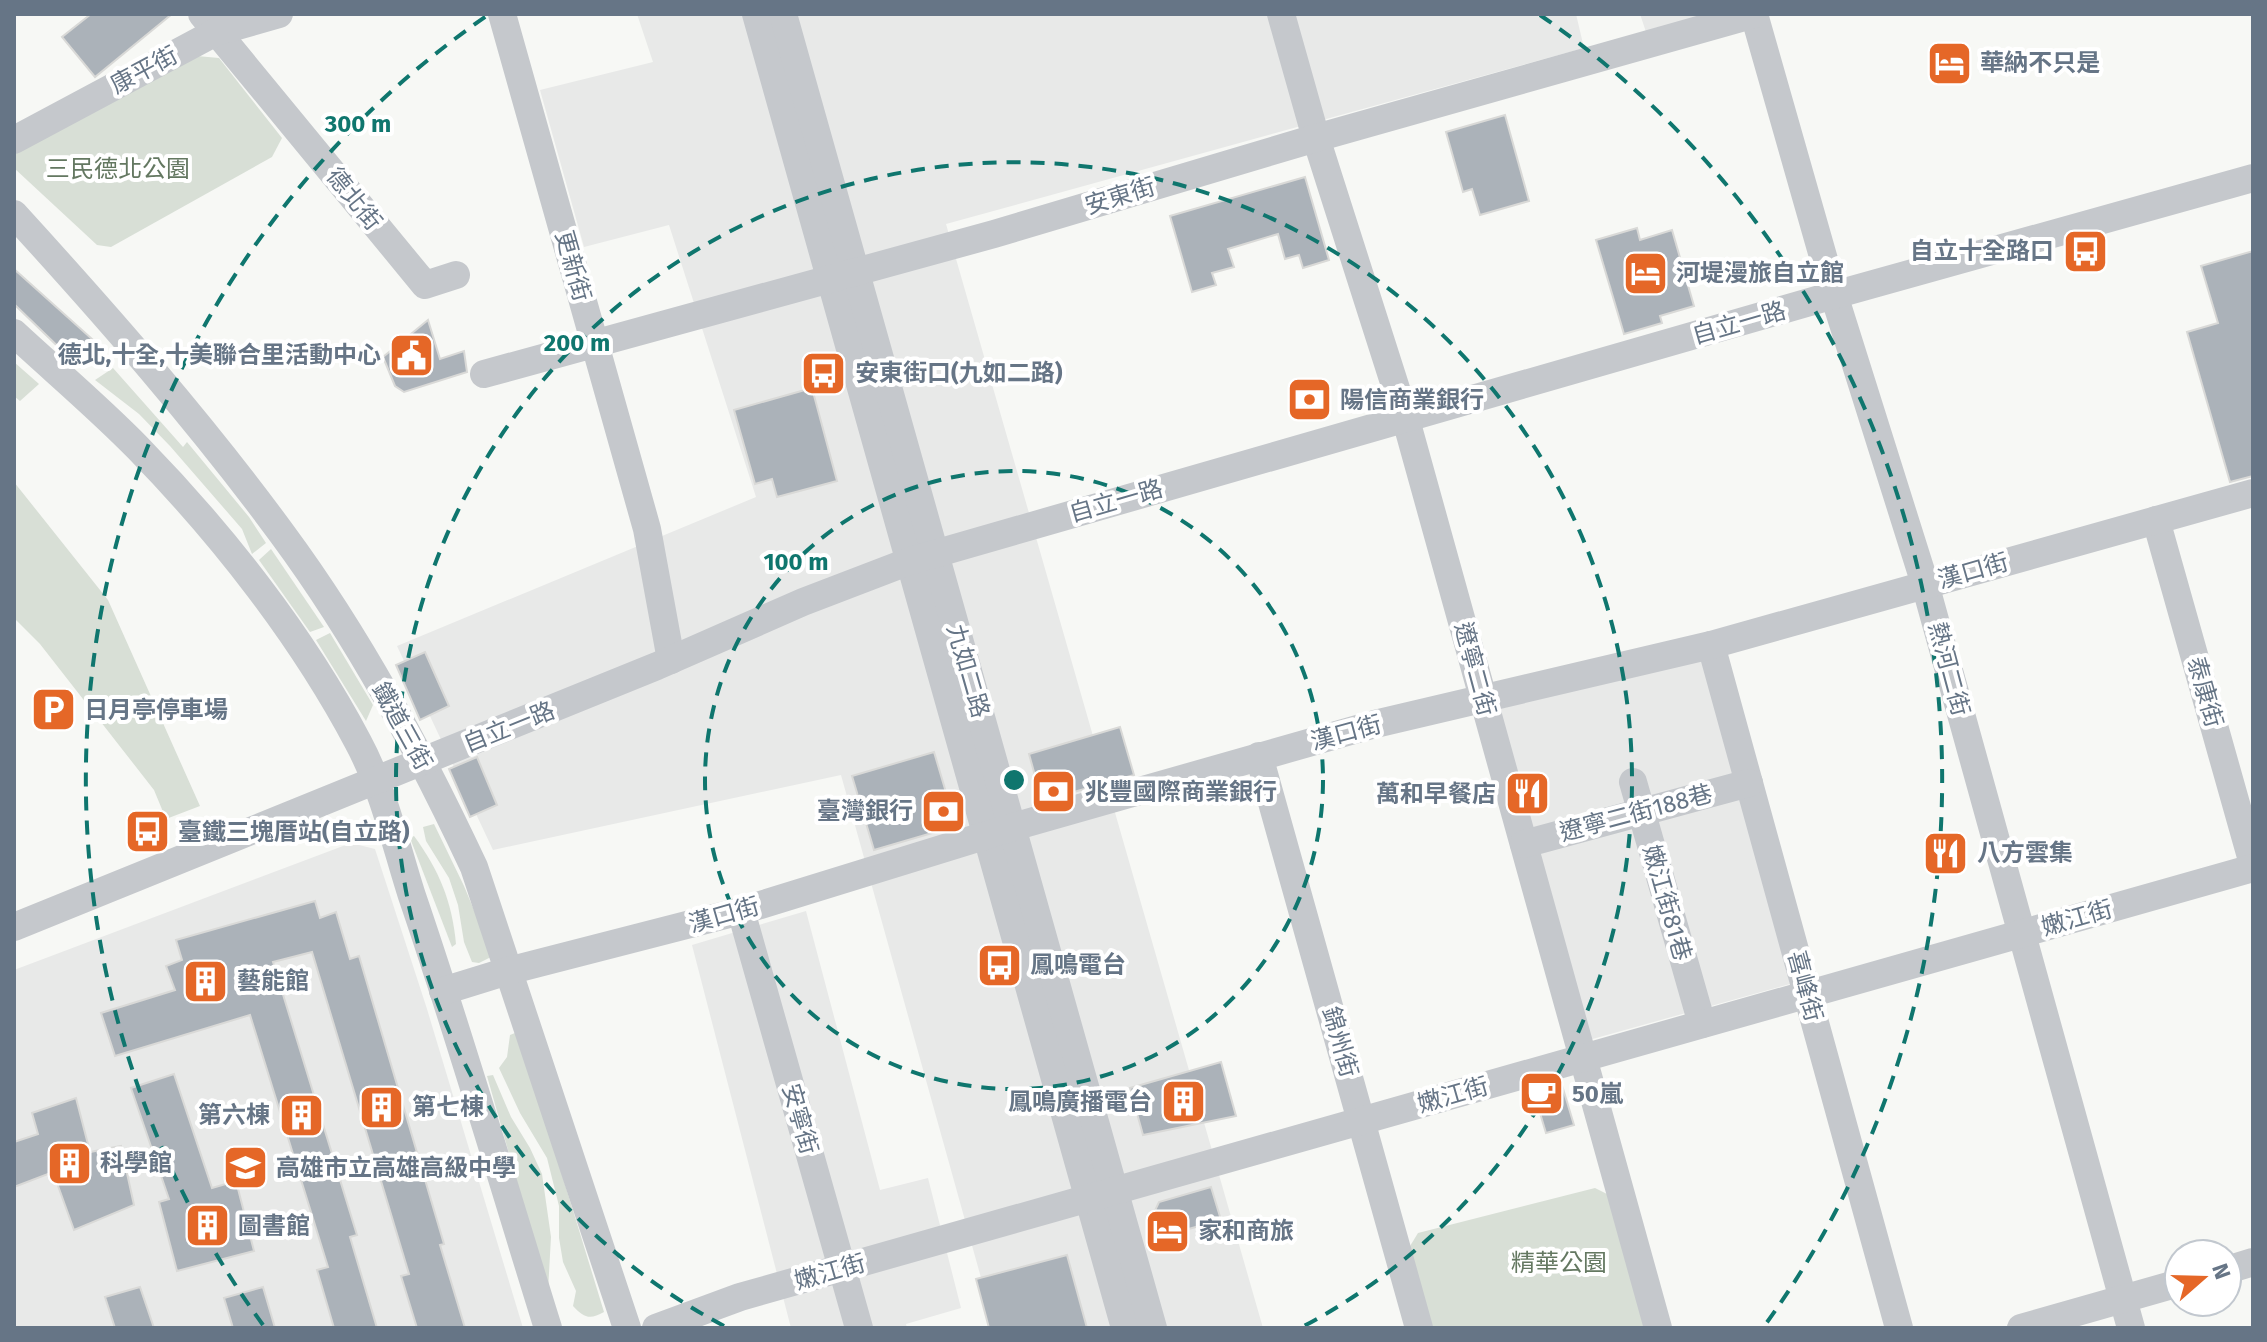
<svg xmlns="http://www.w3.org/2000/svg" width="2267" height="1342" font-family="'Fira Sans','Noto Sans TC',sans-serif">
<rect width="100%" height="100%" fill="#f7f8f5"/>
<!-- built -->
<g fill="#e8e9e8">
<path d="M637,14H1576L1584,48L946,224L1263,1328H995L841,775L493,850L397,646L756,497L669,225L584,247L540,90L653,62Z"/>
<path d="M1640,14H1711L1646,32Z"/>
<path d="M1703,652L1790,984L1589,1040L1500,709Z"/>
<path d="M351,843L375,849L427,1009L523,1328H14V970Z"/>
<path d="M806,911L880,1190L928,1178L961,1308L906,1324L907,1328H791L692,945Z"/>
</g>
<!-- green -->
<g fill="#d8dfd6">
<path d="M197,56L219,58L282,138L272,157L111,247L97,245L14,168V152Z"/>
<path d="M14,362L39,384L20,401L14,396Z"/>
<path d="M113,368L183,447L187,442L249,517L266,543L252,554L242,529L170,446L139,414L95,380Z"/>
<path d="M14,482L108,600L200,806L166,819L154,790L40,644L14,618Z"/>
<path d="M271,549L324,627L310,632L259,560Z"/>
<path d="M330,633L373,705L366,721L316,640Z"/>
<path d="M434,824L464,886L493,956L479,963L472,962L464,942L458,905L449,878L426,841L423,827Z"/>
<path d="M414,836C439,870 452,901 456,944L452,947L410,838Z"/>
<path d="M515,1033L520,1037L604,1312C590,1320 584,1318 573,1306L576,1291L563,1262L559,1238V1206L547,1158L520,1113L499,1068L507,1057L510,1035Z"/>
<path d="M493,1075L511,1117L530,1148L542,1174L551,1237L548,1291L487,1076Z"/>
<path d="M1595,1188L1611,1196L1648,1328H1429L1407,1251L1418,1233Z"/>
</g>
<!-- building -->
<g fill="#abb2b9" stroke="#d9d9d7" stroke-width="2">
<path d="M91,14H172L95,77L62,37Z"/>
<path d="M1505,115L1529,201L1480,215L1472,189L1463,192L1446,132Z"/>
<path d="M1305,177L1329,260L1303,268L1299,255L1285,259L1278,234L1228,249L1234,267L1212,273L1216,285L1192,292L1170,216Z"/>
<path d="M1637,228L1640,240L1672,230L1694,306L1660,316L1662,323L1624,334L1596,240Z"/>
<path d="M2253,251V476L2230,482L2187,332L2218,323L2201,266Z"/>
<path d="M14,269L92,339L72,360L14,304Z"/>
<path d="M428,320L440,359L464,351L467,372L404,392L395,386L383,357Z"/>
<path d="M812,388L837,481L777,497L772,479L755,484L734,410Z"/>
<path d="M425,652L449,706L420,720L396,665Z"/>
<path d="M1120,727L1134,775L1042,801L1029,754Z"/>
<path d="M934,752L956,826L874,850L852,776Z"/>
<path d="M477,757L497,805L470,817L449,769Z"/>
<path d="M315,901L320,918L336,912L350,959L359,956L444,1244L440,1245L465,1328H417L401,1276L409,1274L312,952L273,962L357,1235L350,1237L377,1328H334L317,1270L328,1267L250,1015L115,1056L101,1013L175,990L166,966L182,960L176,940Z"/>
<path d="M1221,1062L1236,1116L1143,1135L1130,1088Z"/>
<path d="M174,1074L212,1188L236,1181L254,1251L177,1271L159,1202L169,1199L131,1088Z"/>
<path d="M1561,1082L1574,1125L1546,1133L1533,1090Z"/>
<path d="M76,1098L90,1152L121,1146L134,1205L74,1230L53,1172L14,1187V1142L38,1134L32,1113Z"/>
<path d="M1211,1187L1221,1220L1156,1238L1151,1219L1159,1202Z"/>
<path d="M1067,1255L1087,1328H989L976,1279Z"/>
<path d="M140,1287L154,1328H115L105,1297Z"/>
<path d="M263,1287L275,1328H233L224,1298Z"/>
</g>
<g fill="none" stroke-linecap="round" stroke-linejoin="round">
<!-- minor -->
<g stroke="#c5c8cc" stroke-width="28">
<path d="M202,14L425,285L456,275"/>
<path d="M502,14L647,529L671,660"/>
<path d="M756,14L1125,1328"/>
<path d="M783,14L1153,1328"/>
<path d="M1281,14L1316,138L1406,420L1658,1328"/>
<path d="M1754,14L1834,295L1925,584L2131,1328"/>
<path d="M14,140L216,32L279,14"/>
<path d="M14,214C108,317 201,423 283,535C359,638 420,752 474,867L627,1328"/>
<path d="M14,333C55,371 99,408 138,448C222,534 302,636 358,742C383,788 396,846 412,896C461,1039 503,1184 548,1328"/>
<path d="M484,374L994,234L1316,138L1755,14"/>
<path d="M2156,520L2253,864"/>
<path d="M1711,645L1899,1328"/>
<path d="M1259,756L1419,1328"/>
<path d="M1633,782L1702,1024"/>
<path d="M1524,844L1749,783"/>
<path d="M741,911L859,1328"/>
<path d="M14,927L657,666L803,602L910,561L1834,295L2253,178"/>
<path d="M443,991L508,971L741,911L1013,827L1375,724L1711,645L2253,493"/>
<path d="M2227,1270L2253,1262"/>
<path d="M656,1328L740,1297L2253,868"/>
<path d="M2021,1328L2179,1283"/>
</g>
</g>
<!-- distance rings -->
<g fill="none" stroke="#0f766e" stroke-width="4" stroke-dasharray="14 10">
<circle cx="1014" cy="780" r="309"/>
<path d="M724 1326A618 618 0 1 1 1304 1326"/>
<path d="M263 1325A928 928 0 0 1 488 15M1540 15A928 928 0 0 1 1765 1325"/>
</g>
<!-- icons -->
<defs>
<symbol id="hotel-square" viewBox="-11 -11 22 22"><rect x="-9" y="-9" width="18" height="18" rx="4" fill="#e56727" stroke="#fff"/><path d="M-6-4.5h1.5V1H6V5H4.5V3h-9V5H-6ZM-4 0a1.8 1.8 0 1 1 3.6 0ZM.5 0V-2.5h3Q6-2.5 6 0Z" fill="#fff"/></symbol>
<symbol id="bus-square" viewBox="-11 -11 22 22"><rect x="-9" y="-9" width="18" height="18" rx="4" fill="#e56727" stroke="#fff"/><path d="M-5-6H5V4H4V6H2V4H-2V6H-4V4H-5ZM-3.5-4V0h7V-4ZM-3.5 1.2v1.5H-2V1.2ZM2 1.2v1.5H3.5V1.2Z" fill="#fff"/></symbol>
<symbol id="civic-square" viewBox="-11 -11 22 22"><rect x="-9" y="-9" width="18" height="18" rx="4" fill="#e56727" stroke="#fff"/><path d="M-.6-6.5H3V-4.5H.6V-3L4-1V1h2V6H-6V1h2V-1L-.6-3ZM-1.2 2.5V6h2.4V2.5Z" fill="#fff"/></symbol>
<symbol id="bank-square" viewBox="-11 -11 22 22"><rect x="-9" y="-9" width="18" height="18" rx="4" fill="#e56727" stroke="#fff"/><path d="M-6-4H6V4H-6ZM0-2.3a2.3 2.3 0 1 0 0 4.6a2.3 2.3 0 1 0 0-4.6Z" fill="#fff"/></symbol>
<symbol id="parking-square" viewBox="-11 -11 22 22"><rect x="-9" y="-9" width="18" height="18" rx="4" fill="#e56727" stroke="#fff"/><path d="M-3.5-5.5H1a3.5 3.5 0 0 1 0 7H-1V5.5H-3.5ZM-1-3.4V-.6H.8a1.4 1.4 0 0 0 0-2.8Z" fill="#fff"/></symbol>
<symbol id="restaurant-square" viewBox="-11 -11 22 22"><rect x="-9" y="-9" width="18" height="18" rx="4" fill="#e56727" stroke="#fff"/><path d="M-5-6h1v4h1v-4h1v4h1v-4h1v5L-1.5 .5V6h-2V.5L-5-1ZM5-6V6H3V1.5H1.5Q1.5-4 5-6Z" fill="#fff"/></symbol>
<symbol id="building-square" viewBox="-11 -11 22 22"><rect x="-9" y="-9" width="18" height="18" rx="4" fill="#e56727" stroke="#fff"/><path d="M-4-6H4V6H1V3H-1V6H-4ZM-2.5-4.3h1.7v1.8h-1.7ZM.8-4.3h1.7v1.8H.8ZM-2.5-1h1.7V.8h-1.7ZM.8-1h1.7V.8H.8Z" fill="#fff"/></symbol>
<symbol id="cafe-square" viewBox="-11 -11 22 22"><rect x="-9" y="-9" width="18" height="18" rx="4" fill="#e56727" stroke="#fff"/><path d="M-5.5-4.5H6V0H3Q3 3.5 0 3.5H-2.5Q-5.5 3.5-5.5 0ZM3-3.2v2h1.7v-2ZM-6 4.5H4V6H-6Z" fill="#fff"/></symbol>
<symbol id="school-square" viewBox="-11 -11 22 22"><rect x="-9" y="-9" width="18" height="18" rx="4" fill="#e56727" stroke="#fff"/><path d="M0-5L7-2L0 1L-7-2ZM-4 1L0 2.5L4 1V4Q0 6-4 4Z" fill="#fff"/></symbol>
</defs>
<g fill-rule="evenodd">
<use href="#hotel-square" x="1924" y="38" width="51" height="51"/>
<use href="#bus-square" x="2060" y="226" width="51" height="51"/>
<use href="#hotel-square" x="1620" y="248" width="51" height="51"/>
<use href="#civic-square" x="386" y="330" width="51" height="51"/>
<use href="#bus-square" x="798" y="348" width="51" height="51"/>
<use href="#bank-square" x="1284" y="374" width="51" height="51"/>
<use href="#parking-square" x="28" y="684" width="51" height="51"/>
<use href="#bank-square" x="1028" y="766" width="51" height="51"/>
<use href="#restaurant-square" x="1502" y="768" width="51" height="51"/>
<use href="#bank-square" x="918" y="786" width="51" height="51"/>
<use href="#bus-square" x="122" y="806" width="51" height="51"/>
<use href="#restaurant-square" x="1920" y="828" width="51" height="51"/>
<use href="#bus-square" x="974" y="940" width="51" height="51"/>
<use href="#building-square" x="180" y="956" width="51" height="51"/>
<use href="#cafe-square" x="1516" y="1068" width="51" height="51"/>
<use href="#building-square" x="1158" y="1076" width="51" height="51"/>
<use href="#building-square" x="356" y="1082" width="51" height="51"/>
<use href="#building-square" x="276" y="1090" width="51" height="51"/>
<use href="#building-square" x="44" y="1138" width="51" height="51"/>
<use href="#school-square" x="220" y="1142" width="51" height="51"/>
<use href="#building-square" x="182" y="1200" width="51" height="51"/>
<use href="#hotel-square" x="1142" y="1206" width="51" height="51"/>
</g>
<g text-anchor="middle" stroke-width="8" stroke-linejoin="round" paint-order="stroke">
<!-- poi labels -->
<g font-size="24" font-weight="bold" fill="#667586" stroke="#fff" text-anchor="start">
<text x="1980" y="71">華納不只是</text>
<text x="2054" y="259" text-anchor="end">自立十全路口</text>
<text x="1676" y="281">河堤漫旅自立館</text>
<text x="381" y="363" text-anchor="end">德北,十全,十美聯合里活動中心</text>
<text x="855" y="381">安東街口(九如二路)</text>
<text x="1340" y="408">陽信商業銀行</text>
<text x="84" y="718">日月亭停車場</text>
<text x="1085" y="800">兆豐國際商業銀行</text>
<text x="1496" y="802" text-anchor="end">萬和早餐店</text>
<text x="913" y="819" text-anchor="end">臺灣銀行</text>
<text x="178" y="840">臺鐵三塊厝站(自立路)</text>
<text x="1977" y="861">八方雲集</text>
<text x="1030" y="973">鳳鳴電台</text>
<text x="237" y="989">藝能館</text>
<text x="1572" y="1102">50嵐</text>
<text x="1152" y="1110" text-anchor="end">鳳鳴廣播電台</text>
<text x="412" y="1115">第七棟</text>
<text x="270" y="1123" text-anchor="end">第六棟</text>
<text x="100" y="1171">科學館</text>
<text x="276" y="1176">高雄市立高雄高級中學</text>
<text x="238" y="1234">圖書館</text>
<text x="1198" y="1239">家和商旅</text>
</g>
<!-- street labels -->
<g font-size="24" fill="#667586" stroke="#fff">
<text transform="translate(144 70) rotate(-28)" y="8">康平街</text>
<text transform="translate(1120 196) rotate(-17)" y="8">安東街</text>
<text transform="translate(354 199) rotate(51)" y="8">德北街</text>
<text transform="translate(573 266) rotate(74)" y="8">更新街</text>
<text transform="translate(1739 323) rotate(-16)" y="8">自立一路</text>
<text transform="translate(1116 501) rotate(-16)" y="8">自立一路</text>
<text transform="translate(1973 571) rotate(-16)" y="8">漢口街</text>
<text transform="translate(1475 669) rotate(75)" y="8">遼寧二街</text>
<text transform="translate(1949 669) rotate(75)" y="8">熱河二街</text>
<text transform="translate(968 671) rotate(74)" y="8">九如二路</text>
<text transform="translate(2205 692) rotate(74)" y="8">泰康街</text>
<text transform="translate(402 726) rotate(61)" y="8">鐵道三街</text>
<text transform="translate(509 727) rotate(-22)" y="8">自立一路</text>
<text transform="translate(1346 733) rotate(-15)" y="8">漢口街</text>
<text transform="translate(1636 813) rotate(-15)" y="8">遼寧二街188巷</text>
<text transform="translate(1667 903) rotate(74)" y="8">嫩江街81巷</text>
<text transform="translate(724 915) rotate(-16)" y="8">漢口街</text>
<text transform="translate(2077 918) rotate(-16)" y="8">嫩江街</text>
<text transform="translate(1805 986) rotate(75)" y="8">喜峰街</text>
<text transform="translate(1340 1042) rotate(74)" y="8">錦州街</text>
<text transform="translate(1453 1095) rotate(-16)" y="8">嫩江街</text>
<text transform="translate(800 1119) rotate(74)" y="8">安寧街</text>
<text transform="translate(830 1272) rotate(-16)" y="8">嫩江街</text>
</g>
<!-- park labels -->
<g font-size="24" fill="#647861" stroke="#fff">
<text x="118" y="177">三民德北公園</text>
<text x="1559" y="1271">精華公園</text>
</g>
</g>
<circle cx="1014" cy="780" r="12" fill="#0f766e" stroke="#fff" stroke-width="4"/>
<g font-size="24" text-anchor="middle" font-weight="bold" fill="#0f766e" stroke="#fff" stroke-width="8" stroke-linejoin="round" paint-order="stroke">
<text x="358" y="132">300 m</text>
<text x="577" y="351">200 m</text>
<text x="796" y="570">100 m</text>
</g>
<!-- border -->
<rect width="2267" height="1342" fill="none" stroke="#667586" stroke-width="32"/>
<!-- north arrow -->
<g transform="translate(2203 1278) rotate(70)"><circle r="38" fill="#ffffff" stroke="#c2c8cf" stroke-width="2"/>
<path d="M0-6L14 30L0 20L-14 30Z" fill="#e56727"/>
<text y="-12" font-size="22" font-weight="bold" text-anchor="middle" fill="#667586">N</text>
</g>
</svg>
